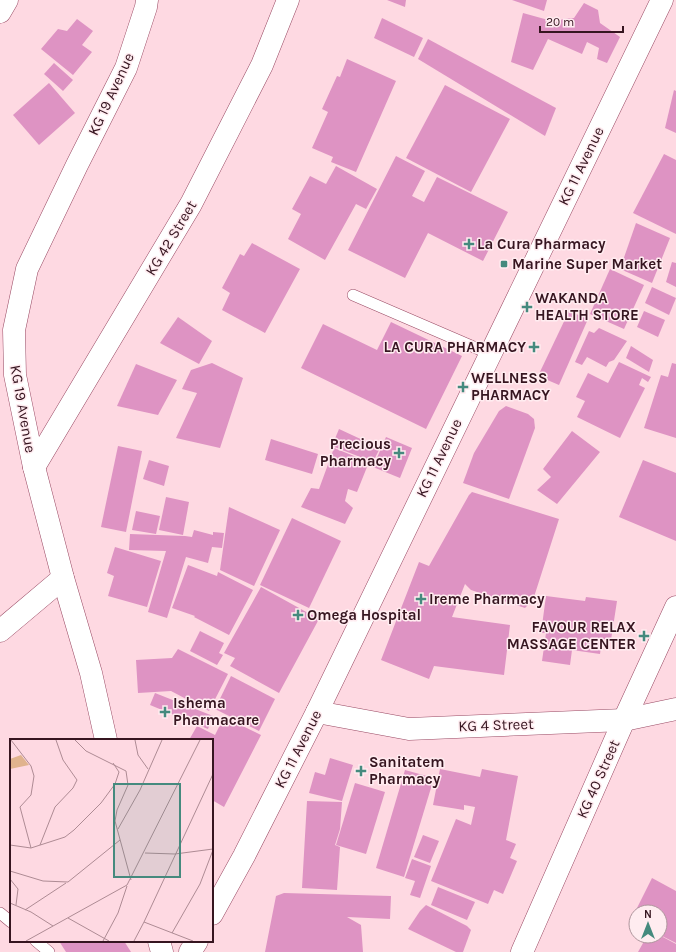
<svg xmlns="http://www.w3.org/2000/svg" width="676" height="952" font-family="Karla,sans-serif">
<rect width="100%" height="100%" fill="#fed9e2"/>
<!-- building -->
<g fill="#de93c3">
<path d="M387,0H406L405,7Z"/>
<path d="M512,0H547L544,11Z"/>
<path d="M584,3L598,10L600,23L620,37L607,63L597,59L599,48L587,42L582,54L548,39L533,70L511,62L523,13L559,23L562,19L574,18Z"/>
<path d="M382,18L423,38L414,57L374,38Z"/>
<path d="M77,19L93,31L82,45L92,52L73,75L41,49L58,29L67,31Z"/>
<path d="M428,39L556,108L545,136L418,59Z"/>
<path d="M347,59L396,81L356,172L331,162L333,157L312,148L328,112L322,109L337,76L340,77Z"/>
<path d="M54,63L73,80L63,91L44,74Z"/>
<path d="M49,83L75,113L39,145L13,115Z"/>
<path d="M445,85L510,119L471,192L406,158Z"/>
<path d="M674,90L676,91V133L665,128Z"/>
<path d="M664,154L676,160V234L633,213Z"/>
<path d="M396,156L425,171L412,196L424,202L437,177L508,212L483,261L428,233L405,278L348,250Z"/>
<path d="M336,166L377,189L366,209L356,204L325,260L288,239L301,214L292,209L310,176L326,184Z"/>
<path d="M636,223L670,238L652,283L620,269Z"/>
<path d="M252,243L300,269L265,333L222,310L230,293L222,288L240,254L244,256Z"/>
<path d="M672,262L676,263V287L666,282Z"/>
<path d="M610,269L644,285L624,329L590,314Z"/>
<path d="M652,287L676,298L669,315L645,303Z"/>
<path d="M569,311L588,319L559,385L538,376Z"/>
<path d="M644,311L665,320L658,337L637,327Z"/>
<path d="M178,317L212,341L199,364L160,343Z"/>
<path d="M391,322L462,356L426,429L301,368L323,324L377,350Z"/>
<path d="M599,328L627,341L614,360L609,362L606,367L587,357L582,365L575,362L589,331L594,333Z"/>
<path d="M631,346L653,360L649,372L626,358Z"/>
<path d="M619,362L651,377L648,382L642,378L639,385L645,388L620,438L577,417L585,401L576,397L588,373L608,383Z"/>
<path d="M212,363L243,378L220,448L176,438L197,393L182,389L191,370Z"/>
<path d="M672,363L676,364V438L644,428L661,375L668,377Z"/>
<path d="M136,364L177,380L158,415L117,406Z"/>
<path d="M506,406L528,414L534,419L535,428L509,499L463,483L474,453L499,411Z"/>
<path d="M339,429L380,448L373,462L332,446Z"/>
<path d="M572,431L600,452L557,504L537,490L551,477L543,469Z"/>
<path d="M386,437L412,448L400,478L373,467Z"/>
<path d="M271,439L318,454L312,474L265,460Z"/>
<path d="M118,446L142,451L126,532L101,527Z"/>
<path d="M334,448L369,462L357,492L348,489L345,501L353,508L345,524L301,507L311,488L319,489Z"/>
<path d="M149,460L169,466L164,486L143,479Z"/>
<path d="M643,460L676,473V541L619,517Z"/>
<path d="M472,492L559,519L533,600L525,608L471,590L465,584L452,617L510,625L504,675L434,666L429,679L381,660L419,562L429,566L469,495Z"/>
<path d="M166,497L189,502L183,535L159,530Z"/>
<path d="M229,507L280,530L254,586L220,570Z"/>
<path d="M136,511L160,516L156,534L132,530Z"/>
<path d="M292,518L341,541L309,608L260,585Z"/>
<path d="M194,530L213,535V532L224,533L222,548L212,547L208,563L186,557L167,618L148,612L166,551L129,550L130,534L185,536L192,537Z"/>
<path d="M115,547L161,561L147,607L108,596L114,576L107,573Z"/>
<path d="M188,565L217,576L218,572L253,590L229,635L194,617L195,616L172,608Z"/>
<path d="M261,587L319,619L279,693L230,666L235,658L224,653Z"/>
<path d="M546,596L585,601L586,597L617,601L611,640L602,639L600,654L572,650L570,665L542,661L546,633H541Z"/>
<path d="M200,631L224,643L219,653L223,655L217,665L190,651Z"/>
<path d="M178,649L228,674L209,711L171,691L138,693L136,660L172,658Z"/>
<path d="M231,676L275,699L259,731L215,709Z"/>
<path d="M155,693L213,716L208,729L150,705Z"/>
<path d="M224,717L261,735L224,807L212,800V740H189L197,726L215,735Z"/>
<path d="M330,758L353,765L342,801L309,793L315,772L325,775Z"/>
<path d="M440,769L480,777L482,769L518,776L506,840L516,844L510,858L517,861L503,894L494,890L488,904L431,881L456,819L471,825L475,807L464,805V810L433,805Z"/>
<path d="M405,770L434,778L404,877L376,868Z"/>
<path d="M355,783L385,792L366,854L336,845Z"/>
<path d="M307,801L342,802L340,829L335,845L340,847L337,890L302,888Z"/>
<path d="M423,835L439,841L430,863L414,857Z"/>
<path d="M412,859L431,866L420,898L410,895L415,881L405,878Z"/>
<path d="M652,878L676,891V943L660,935V912H636V922L631,920Z"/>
<path d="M438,887L475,902L467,920L431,905Z"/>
<path d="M284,893L391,896L390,919L347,917L361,925L363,952H265L276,896Z"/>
<path d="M426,905L467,926L471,930L463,952H456L408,929L420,911Z"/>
<path d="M647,936H661L676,944V952H638Z"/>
<path d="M59,941H124L131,952H66Z"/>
</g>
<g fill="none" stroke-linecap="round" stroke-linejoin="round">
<defs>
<g id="lane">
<path d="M353,295L490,354"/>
<path d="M0,913L11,922"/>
<path d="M36,941L49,952"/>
</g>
<g id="street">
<path d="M0,12L7,0"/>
<path d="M34,467L191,204L262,65L288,0"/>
<path d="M0,631L63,578"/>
<path d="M317,712L409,729L624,720L676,709"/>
<path d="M522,952L624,720L676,607"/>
</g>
<g id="secondary">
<path d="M106,740L91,673L63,578L34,467L15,375L14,330L27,269L77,165L126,68L146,7L147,0"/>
<path d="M212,914L244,856L317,712L662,0"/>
<path d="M159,941L162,952"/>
<path d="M190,952L197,941"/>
</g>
</defs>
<!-- lane casing -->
<use href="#lane" stroke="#994a64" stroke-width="12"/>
<!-- street casing -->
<use href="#street" stroke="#994a64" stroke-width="23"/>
<!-- secondary casing -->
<use href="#secondary" stroke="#994a64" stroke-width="23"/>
<!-- lane -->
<use href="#lane" stroke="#fff" stroke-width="11"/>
<!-- street -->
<use href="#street" stroke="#fff" stroke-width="22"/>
<!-- secondary -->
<use href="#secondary" stroke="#fff" stroke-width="22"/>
</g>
<!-- markers -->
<g fill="#458a7e" stroke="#ffecf0" stroke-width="1.5">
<path d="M467 238h4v4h4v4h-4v4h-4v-4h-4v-4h4z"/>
<rect x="500" y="260" width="8" height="8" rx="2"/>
<path d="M525 301h4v4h4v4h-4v4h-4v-4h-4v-4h4z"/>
<path d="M532 341h4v4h4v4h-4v4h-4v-4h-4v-4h4z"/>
<path d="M461 381h4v4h4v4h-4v4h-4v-4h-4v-4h4z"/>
<path d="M397 447h4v4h4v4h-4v4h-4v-4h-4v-4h4z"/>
<path d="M419 593h4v4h4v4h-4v4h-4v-4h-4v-4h4z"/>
<path d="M296 609h4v4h4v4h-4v4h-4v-4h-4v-4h4z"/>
<path d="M642 630h4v4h4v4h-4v4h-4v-4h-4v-4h4z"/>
<path d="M163 706h4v4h4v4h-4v4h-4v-4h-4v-4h4z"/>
<path d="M359 765h4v4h4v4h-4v4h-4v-4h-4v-4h4z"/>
</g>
<g text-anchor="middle" stroke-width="3" stroke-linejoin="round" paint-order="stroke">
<!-- street labels -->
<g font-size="15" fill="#361520" stroke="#ffecf0">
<text transform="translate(111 94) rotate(-65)" y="5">KG 19 Avenue</text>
<text transform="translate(581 166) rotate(-64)" y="5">KG 11 Avenue</text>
<text transform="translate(171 238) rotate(-59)" y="5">KG 42 Street</text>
<text transform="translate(23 409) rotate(80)" y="5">KG 19 Avenue</text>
<text transform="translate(439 458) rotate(-64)" y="5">KG 11 Avenue</text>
<text transform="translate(496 725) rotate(-2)" y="5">KG 4 Street</text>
<text transform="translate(298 749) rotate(-63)" y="5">KG 11 Avenue</text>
<text transform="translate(598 779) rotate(-66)" y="5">KG 40 Street</text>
</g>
<!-- poi labels -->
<g font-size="15" font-weight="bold" fill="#361520" stroke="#ffecf0" text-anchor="start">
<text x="477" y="249">La Cura Pharmacy</text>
<text x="512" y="269">Marine Super Market</text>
<text x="535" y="303">WAKANDA<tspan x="535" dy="17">HEALTH STORE</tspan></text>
<text x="526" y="352" text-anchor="end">LA CURA PHARMACY</text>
<text x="471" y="383">WELLNESS<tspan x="471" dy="17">PHARMACY</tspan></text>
<text x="391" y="449" text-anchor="end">Precious<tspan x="391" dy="17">Pharmacy</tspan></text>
<text x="429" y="604">Ireme Pharmacy</text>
<text x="307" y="620">Omega Hospital</text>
<text x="636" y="632" text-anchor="end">FAVOUR RELAX<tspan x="636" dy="17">MASSAGE CENTER</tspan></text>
<text x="173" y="708">Ishema<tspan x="173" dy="17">Pharmacare</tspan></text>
<text x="369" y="767">Sanitatem<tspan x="369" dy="17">Pharmacy</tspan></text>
</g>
</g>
<!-- overview -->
<g transform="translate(10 739)">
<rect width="203" height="203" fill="#fed9e2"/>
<path d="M11,16L19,26L0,30V20Z" fill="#e0b38e"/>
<path fill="none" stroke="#ae8b94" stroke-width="1" d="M1,1L21,27L24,37L21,56L10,68L21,109M65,1L76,12L116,32L118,46L107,71L105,82L121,141M125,1L128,16L138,30M108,90L130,51L152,1M0,106L21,109L55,98L64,91L91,64L105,45L109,33L103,24M30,106L45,68L63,49L67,41L53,21L46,1M135,114L165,115L203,110M0,132L33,142L58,143L110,101M0,140L8,150L6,166M0,164L21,173L43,187M15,171L56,144M58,179L99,202M134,183L203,35M162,194L190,145L203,111M16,202L117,146L190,1M93,202L108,174L117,147M124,202L134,183L183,202"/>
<path fill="#458a7e" fill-opacity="0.15" stroke="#458a7e" stroke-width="2" d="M104,45H170V138H104Z"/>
<rect width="203" height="203" fill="none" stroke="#361520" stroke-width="2"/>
</g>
<!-- north arrow -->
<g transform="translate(648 924)"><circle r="19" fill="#ffecf0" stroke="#af969d"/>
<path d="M0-3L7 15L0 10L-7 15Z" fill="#458a7e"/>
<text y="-6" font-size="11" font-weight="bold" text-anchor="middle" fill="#361520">N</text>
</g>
<!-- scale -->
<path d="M540 26v6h83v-6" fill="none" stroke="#361520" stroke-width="2"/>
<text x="546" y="26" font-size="12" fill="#361520" stroke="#ffecf0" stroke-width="3" paint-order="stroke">20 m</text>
</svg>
